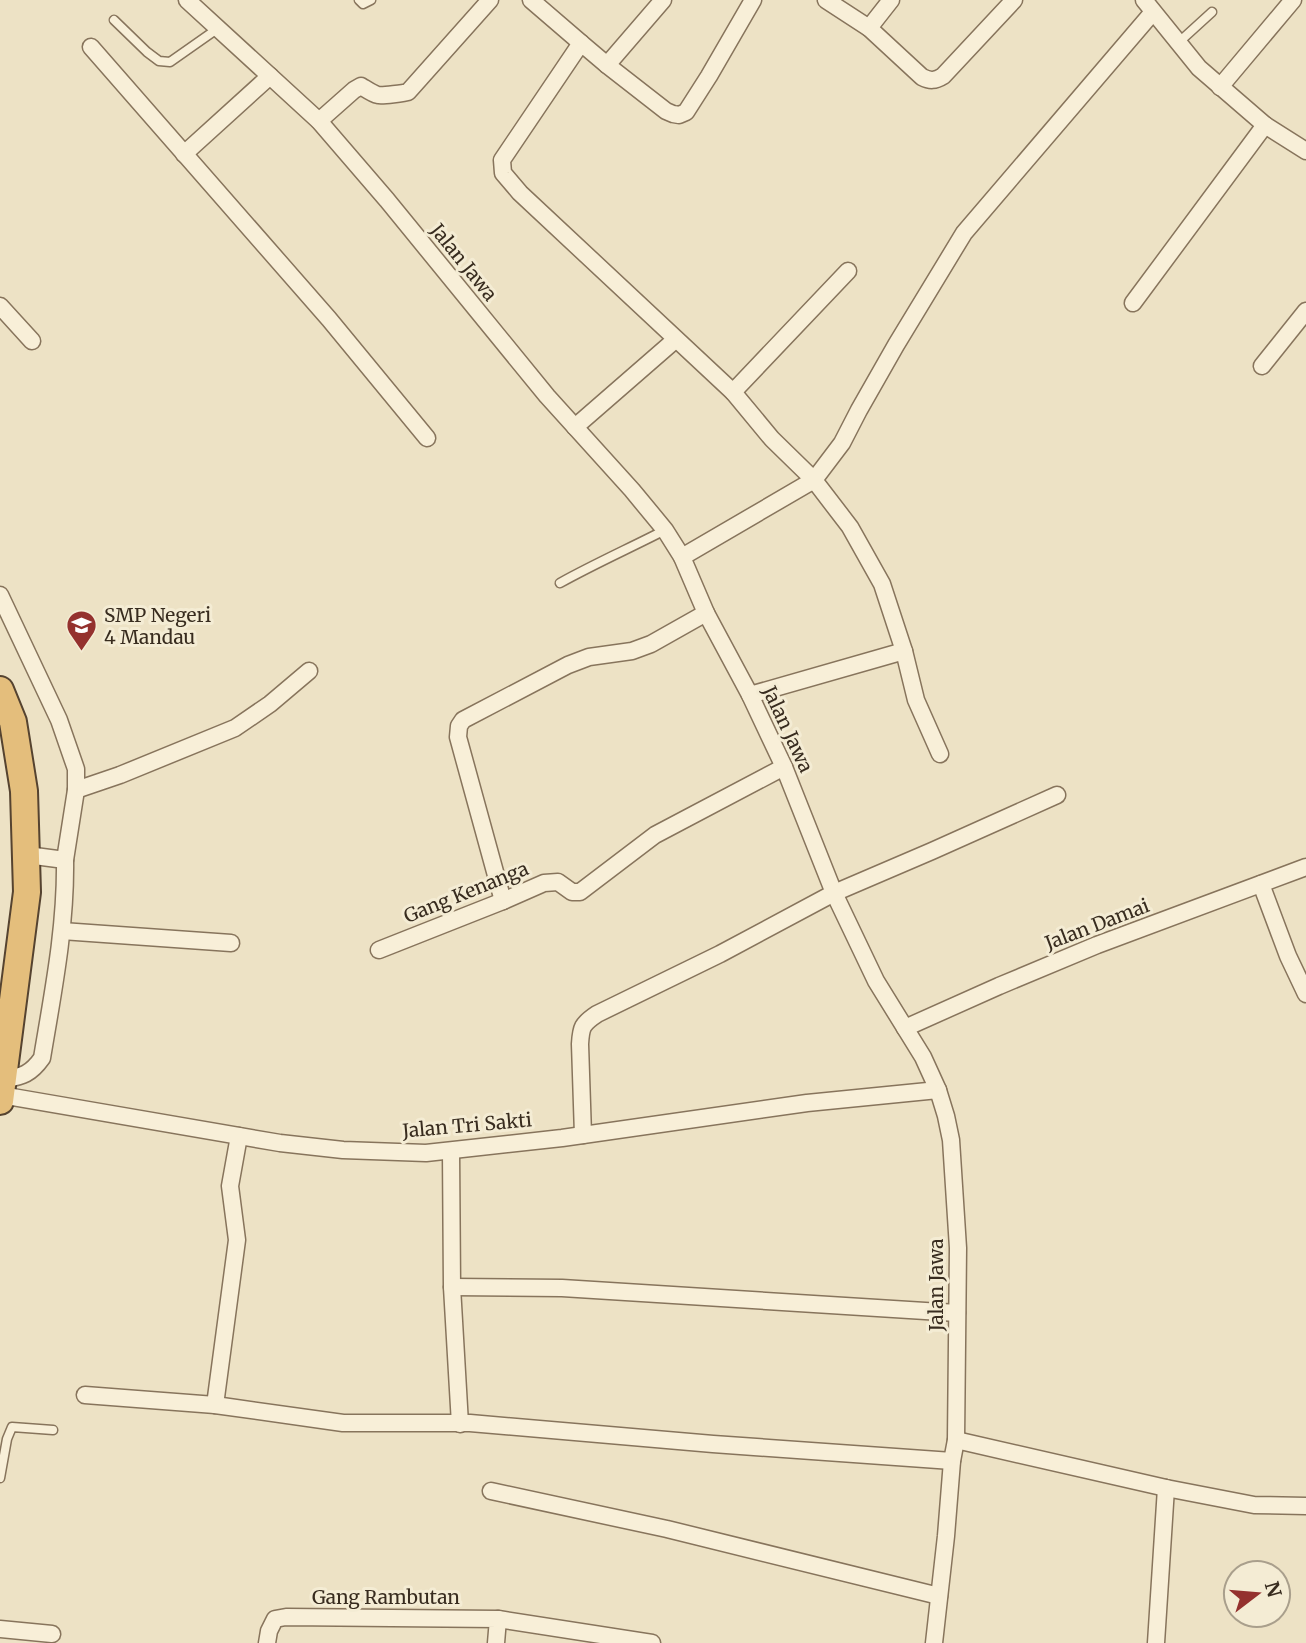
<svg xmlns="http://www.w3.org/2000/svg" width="1306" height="1643" font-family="Merriweather,serif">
<rect width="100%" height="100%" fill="#ede2c5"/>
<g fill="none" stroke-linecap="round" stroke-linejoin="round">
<defs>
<g id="service">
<path d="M359,0L363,4L371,0"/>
<path d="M114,20L147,52L159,61L170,62L217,29"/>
<path d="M1178,43L1212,12"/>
<path d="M560,583C594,564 630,548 665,530"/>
<path d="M0,1478L7,1439L12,1427L53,1430"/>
</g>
<g id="minor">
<path d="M187,0L319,121L387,200L547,396L632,490L665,530L682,557L706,613L750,695L784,767L834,893L876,981L923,1057L938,1090L946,1116L951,1140L958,1248L956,1440L952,1461L946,1536L934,1643"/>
<path d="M531,0L581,43"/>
<path d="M753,0L709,76L686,112L679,115L673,114L666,111L607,65L581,43L502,160L503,173L520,193L733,392L772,439L814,480L850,527L882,584L904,651L916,700L940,754"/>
<path d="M826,0L869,28L922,77C930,81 935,81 943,76L1014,0"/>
<path d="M1144,0L1199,68L1265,125L1306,151"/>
<path d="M869,28L891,0"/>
<path d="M91,47L329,319L427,438"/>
<path d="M607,65L663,0"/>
<path d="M1220,87L1293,0"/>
<path d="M319,121L354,90L361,86C366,89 373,94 378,95C382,96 405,93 408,92L490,0"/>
<path d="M184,154L270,76"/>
<path d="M1133,303L1265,125"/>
<path d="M0,306L32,341"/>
<path d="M1262,366L1306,311"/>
<path d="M733,392L848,271"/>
<path d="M575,427L675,340"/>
<path d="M682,557L814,480L842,443L859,410L896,345L964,233L1153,12"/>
<path d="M0,595L59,720L76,769V790L65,860L27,855"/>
<path d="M750,695L904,651"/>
<path d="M76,790L120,775L235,728L270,704L309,671"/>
<path d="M1261,884L1288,956L1306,994"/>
<path d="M503,901L458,737L459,726L463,720L568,665L589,657L632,651L651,644L706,613"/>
<path d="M62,931L231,943"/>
<path d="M379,950L503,901L544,883L558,882L572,892H580L655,835L784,767"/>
<path d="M905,1028L999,986L1097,945L1306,867"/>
<path d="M3,1080C22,1076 30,1075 42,1058C53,992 66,927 65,860"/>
<path d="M1,1095L280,1143L343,1150L426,1153L562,1138L807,1103L938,1090"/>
<path d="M583,1135L580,1044C581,1027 582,1024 597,1014L720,954L834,893L932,851L1057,795"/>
<path d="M451,1151L452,1287L460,1424"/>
<path d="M452,1287L562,1288L957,1313"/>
<path d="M85,1395L215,1405L343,1423H470L713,1444L952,1461"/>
<path d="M215,1405L237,1240L230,1186L239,1136"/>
<path d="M956,1440L1166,1488L1254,1505L1306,1506"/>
<path d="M491,1491L667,1529L939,1596"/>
<path d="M498,1619L652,1643"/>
<path d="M0,1629L52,1634"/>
<path d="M267,1643L269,1631L275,1619L286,1617L498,1619L496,1643"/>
<path d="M1156,1643L1166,1488"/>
</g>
<path id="trunk" d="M0,690L13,722L24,791L27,892L0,1101"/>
</defs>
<!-- service casing -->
<use href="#service" stroke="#87745c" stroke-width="11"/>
<!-- minor casing -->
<use href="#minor" stroke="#87745c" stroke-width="19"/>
<!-- trunk casing -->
<use href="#trunk" stroke="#554330" stroke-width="30"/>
<!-- service -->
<use href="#service" stroke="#f8efd8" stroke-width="8"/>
<!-- minor -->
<use href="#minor" stroke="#f8efd8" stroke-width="16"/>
<!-- trunk -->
<use href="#trunk" stroke="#e4be7c" stroke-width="26"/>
</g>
<!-- icons -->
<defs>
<symbol id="school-pin" viewBox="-11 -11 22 30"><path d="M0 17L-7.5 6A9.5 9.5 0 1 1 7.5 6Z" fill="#94312e" stroke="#f4ecd4"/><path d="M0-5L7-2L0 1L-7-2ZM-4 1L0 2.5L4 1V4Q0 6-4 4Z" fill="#fff"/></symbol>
</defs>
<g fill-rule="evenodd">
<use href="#school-pin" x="64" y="608" width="35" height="47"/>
</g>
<g text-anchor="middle" stroke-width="6" stroke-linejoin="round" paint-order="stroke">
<!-- street labels -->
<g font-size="19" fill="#382c1f" stroke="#f4ecd4">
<text transform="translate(464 262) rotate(51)" y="7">Jalan Jawa</text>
<text transform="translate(788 729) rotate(65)" y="7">Jalan Jawa</text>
<text transform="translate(466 892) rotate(-22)" y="7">Gang Kenanga</text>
<text transform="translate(1097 924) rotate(-21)" y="7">Jalan Damai</text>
<text transform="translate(467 1125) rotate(-5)" y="7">Jalan Tri Sakti</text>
<text transform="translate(936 1285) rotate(-90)" y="7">Jalan Jawa</text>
<text x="386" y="1604">Gang Rambutan</text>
</g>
<!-- poi labels -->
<g font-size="19" fill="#382c1f" stroke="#f4ecd4" text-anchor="start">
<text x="104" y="622">SMP Negeri<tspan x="104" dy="22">4 Mandau</tspan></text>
</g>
</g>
<!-- north arrow -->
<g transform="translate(1257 1594) rotate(74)"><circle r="33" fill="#f4ecd4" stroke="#a99f8c" stroke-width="2"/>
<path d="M0-5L12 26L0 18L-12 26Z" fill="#94312e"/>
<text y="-10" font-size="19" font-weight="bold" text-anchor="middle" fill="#382c1f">N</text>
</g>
</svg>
